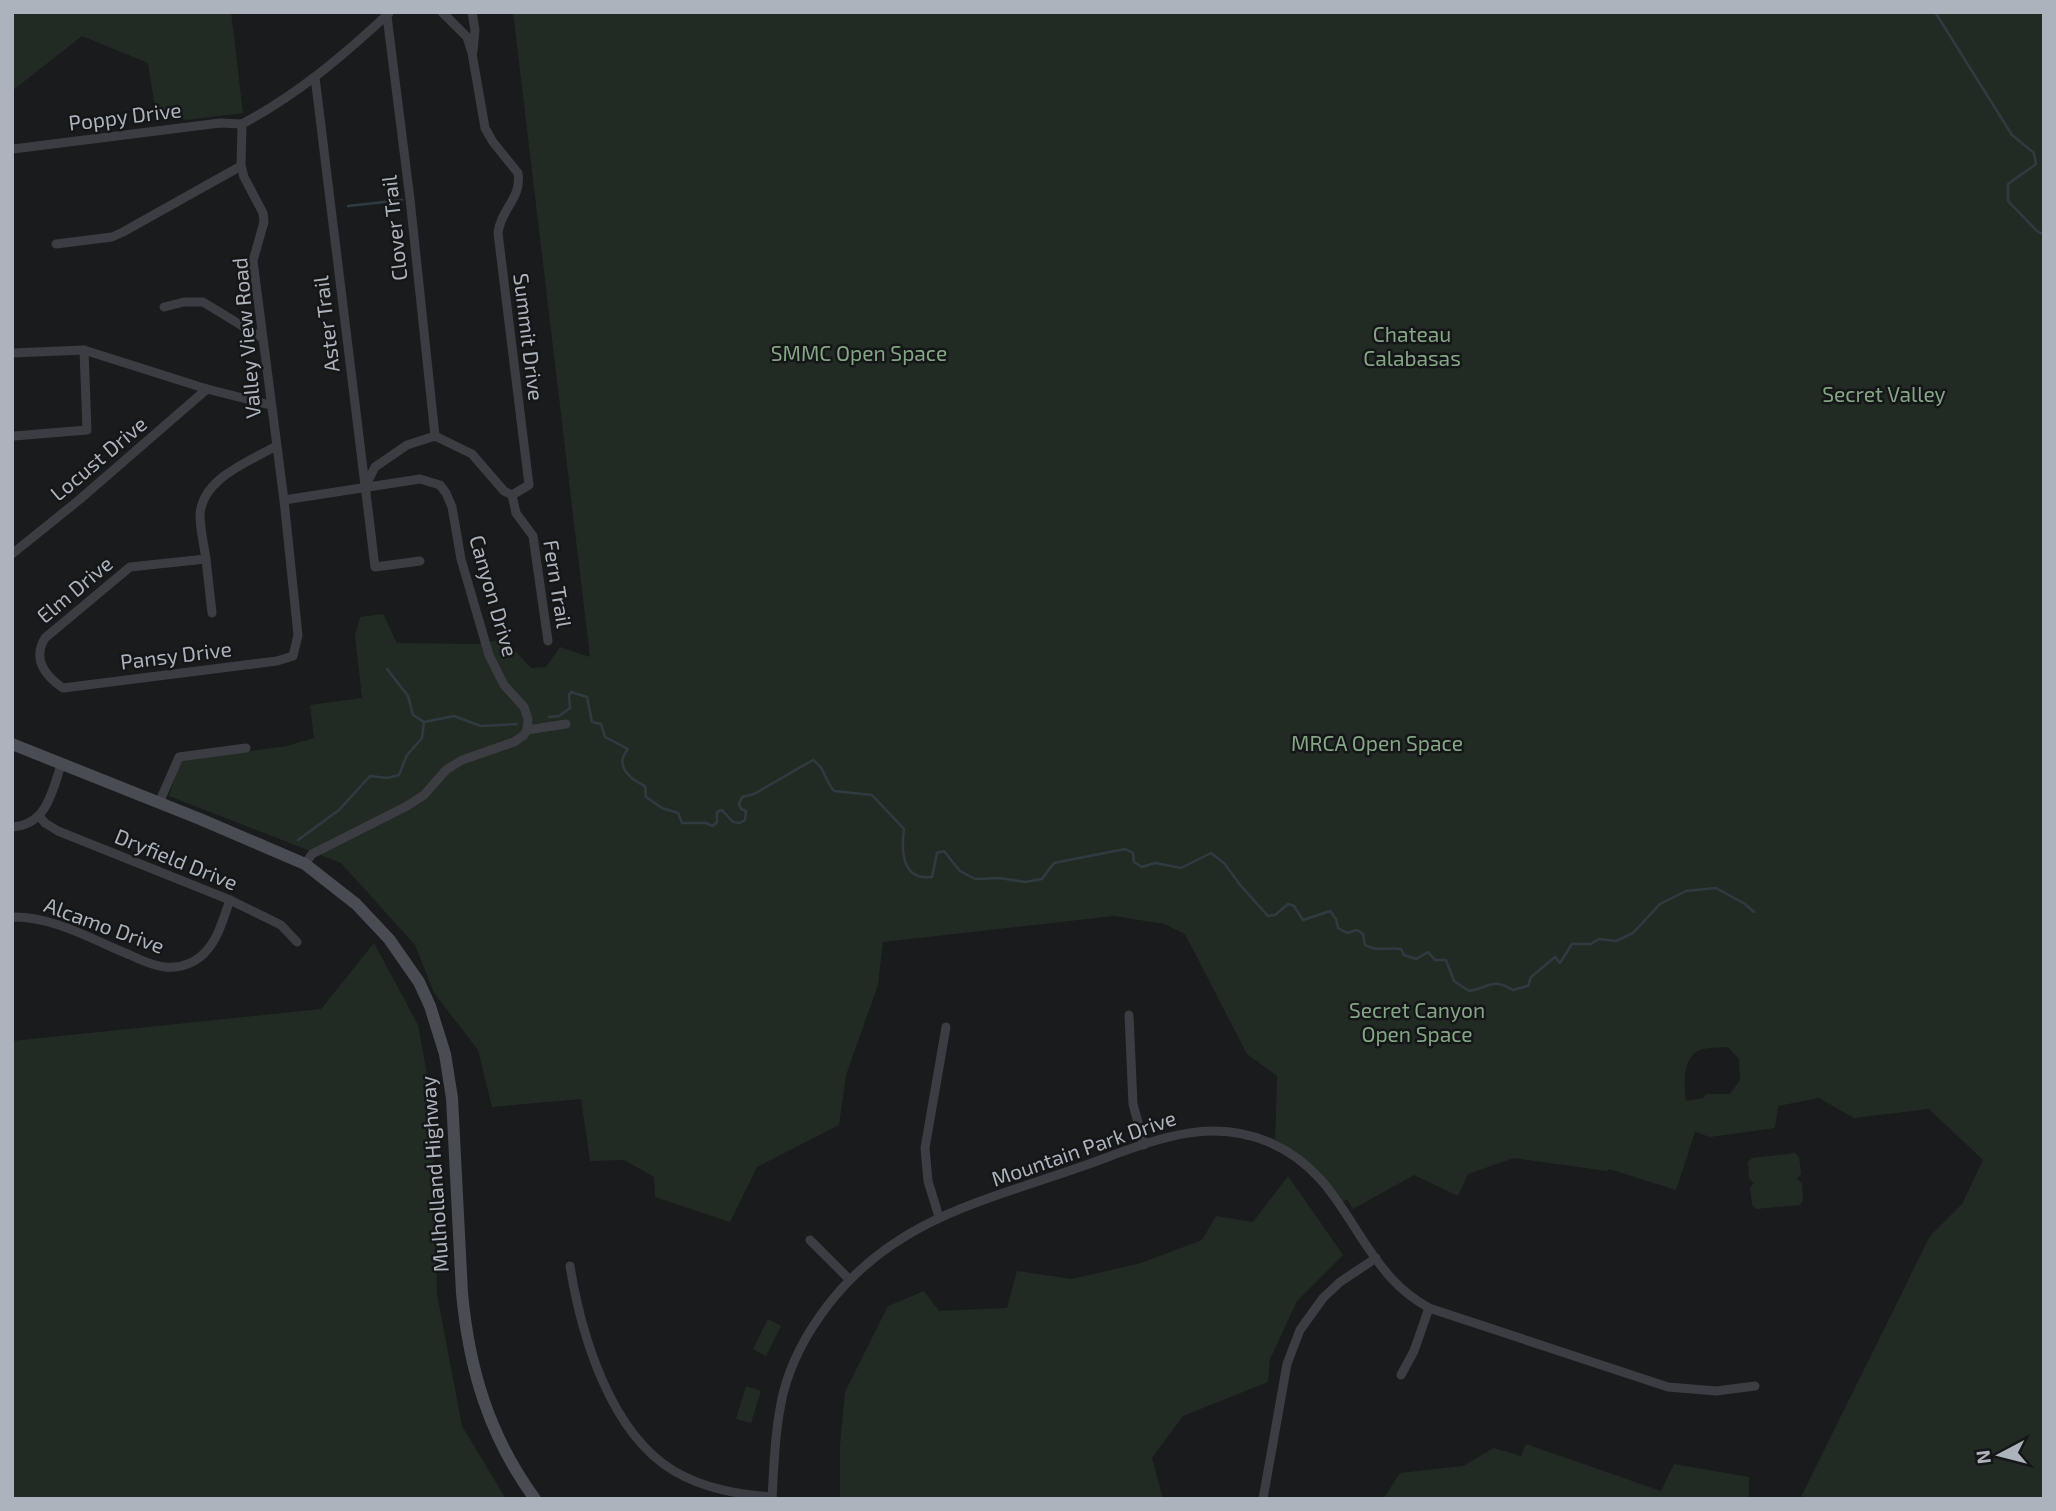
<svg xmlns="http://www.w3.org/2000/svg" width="2056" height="1511" font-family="'Exo 2',sans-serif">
<rect width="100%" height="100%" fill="#1a1b1d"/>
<!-- green -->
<g fill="#222b23" fill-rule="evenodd">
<path d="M12,12H231L243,113L186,120L155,108L148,63L82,36L12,91Z"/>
<path d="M513,12H2044V1499H1800L1930,1236L1962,1204L1983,1160L1929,1109L1854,1118L1819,1098L1778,1106L1775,1128L1710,1137L1695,1132L1676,1190L1609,1169L1607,1171L1514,1158L1468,1174L1458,1196L1414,1175L1353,1209L1347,1199L1339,1204L1321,1180L1275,1147L1277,1076L1247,1054L1185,934L1164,924L1114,916L883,942L878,985L846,1075L839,1125L757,1167L730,1222L655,1197L654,1177L624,1160L590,1161L581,1099L492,1107L478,1050L434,993L415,945L341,863L169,796L178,767L183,760L287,746L314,738L310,705L362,698L355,636L360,617L383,614L397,643L477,644L504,639L531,668L546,667L560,647L590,657ZM1728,1047L1739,1059L1740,1080L1730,1094H1706L1703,1098L1686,1101C1684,1085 1682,1057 1700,1050C1708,1047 1720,1048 1728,1047Z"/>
<path d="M374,943L418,1025L432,1102L437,1294L462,1426L506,1499H12V1041L321,1009Z"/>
<path d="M1795,1153L1799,1157L1801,1174L1797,1179L1802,1183L1803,1200L1800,1205L1756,1209L1752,1205L1750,1188L1754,1183L1749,1179L1748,1162L1752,1158Z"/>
<path d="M1288,1176L1343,1255L1297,1301L1270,1359L1268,1382L1183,1416L1152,1458L1163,1499H840V1445L845,1392L888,1306L924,1291L939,1311L1007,1308L1017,1271L1072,1279L1141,1263L1202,1240L1216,1216L1253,1222Z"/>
<path d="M768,1319L781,1326L766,1356L753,1349Z"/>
<path d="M746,1386L761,1391L751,1423L736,1419Z"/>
<path d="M1526,1444L1661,1491L1674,1464L1749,1477V1496L1756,1499H1383L1400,1473L1463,1466L1494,1448L1521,1456Z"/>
</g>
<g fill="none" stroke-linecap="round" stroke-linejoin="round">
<!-- stream -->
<g stroke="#303b41" stroke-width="2.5">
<path d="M1935,12L2012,135L2034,153L2036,164L2008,184V201L2038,232L2044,234"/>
<path d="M348,206L402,200"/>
<path d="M387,669L408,696L413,715L424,722"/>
<path d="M549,717L559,716L570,708L569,695L571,692L587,697L592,722L601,724L605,737L628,749C614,765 629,779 645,786L646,797L662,808L678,813L682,823H706L713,826L717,822V812L722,810L733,822L740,823L745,820L746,811L741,809L739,804L742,797L754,794L813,760C826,769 824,779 834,791L872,795L904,829C901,851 902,881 932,877L937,853L944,851L960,871L975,879L1000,878L1025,882L1042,879L1054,863L1125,849L1133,853L1134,862L1142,867L1155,863L1181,868L1211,853L1224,863L1241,886L1268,916L1275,915L1288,904L1294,906L1303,920L1330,911L1336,919L1338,928L1347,933L1357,930L1363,934L1365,945C1376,952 1388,947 1401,949L1404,955L1416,959L1428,952L1435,960H1446L1454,981L1469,991C1489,988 1492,977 1513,990L1528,986L1531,977L1555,957L1560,963L1572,944H1591L1599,939L1616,941L1633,933L1660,904L1686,891L1716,888L1745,904L1754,912"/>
<path d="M298,840L339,810L370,776L387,778L399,775L407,755L422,738L424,722L454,716L481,726L517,724"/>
</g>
<!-- street -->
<g stroke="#3b3d42" stroke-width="9">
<path d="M472,12L475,30L473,51"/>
<path d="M387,16L410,199L435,436"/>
<path d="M315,77L375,567L420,561"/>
<path d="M242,124L241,166L244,177L263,213L264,222L253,261L284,500L298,635L293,656L277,661L63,688C45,676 32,659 45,638L130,567L206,559C204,545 200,529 200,515C202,478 249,462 276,446"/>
<path d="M242,124C297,95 344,55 389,13"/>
<path d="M13,149L220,123L242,124"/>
<path d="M56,244L112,237L123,232L241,166"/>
<path d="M164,307L184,302H203L262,338"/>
<path d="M12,353L84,350L207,389L270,405"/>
<path d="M14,436L87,430L84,350"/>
<path d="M365,487L375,467L407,445L435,436L472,454L504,491L512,495L529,485L498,233C501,208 522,199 518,173L493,142L485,128L472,53L467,37L442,12"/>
<path d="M512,495L516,513L533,536L548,641"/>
<path d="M284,500L420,479L440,485L446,493L452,507L461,559L489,655L504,685L524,707L528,719L527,730L524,735L514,742L462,760L446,770L424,795L407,806L312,854L305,864"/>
<path d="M12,554L79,500L207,389"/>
<path d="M206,559L212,613"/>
<path d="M527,730L566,724"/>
<path d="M159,803L179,757L246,748"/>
<path d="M39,816L45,823L58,831L230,900L281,925L297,942"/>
<path d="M12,827C46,825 52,793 61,765"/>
<path d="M12,917C53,916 93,940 130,955C141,960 153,966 165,967C181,969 198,962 208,949C219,936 224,916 230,900"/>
<path d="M1129,1015L1133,1104L1144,1145"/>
<path d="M939,1217L928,1181L925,1148L946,1027"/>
<path d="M810,1240L849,1279"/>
<path d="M570,1266C581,1334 610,1433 674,1471C705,1489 737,1494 772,1497"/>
<path d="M1401,1375L1414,1351L1429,1308"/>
<path d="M772,1499C774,1464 775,1428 783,1394C791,1362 808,1331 828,1305C895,1218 985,1201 1083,1166C1146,1144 1205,1114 1271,1143C1335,1171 1349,1232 1392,1279C1403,1291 1415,1300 1429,1308L1668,1387L1716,1391L1755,1386"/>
<path d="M1263,1499L1287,1364L1300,1330L1323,1298L1340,1282L1376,1258"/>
</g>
<!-- secondary -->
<path stroke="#494c52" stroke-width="12" d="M12,744L200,819L305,864L356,904L389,939L419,982L430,1006L445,1054L452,1098L462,1293C469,1369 489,1436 535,1499"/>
</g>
<g text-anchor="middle" stroke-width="5" stroke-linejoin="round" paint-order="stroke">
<!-- street labels -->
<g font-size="21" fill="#adb3bc" stroke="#151618">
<text transform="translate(125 117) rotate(-7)" y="7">Poppy Drive</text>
<text transform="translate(395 228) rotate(-96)" y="7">Clover Trail</text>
<text transform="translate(327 324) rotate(-97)" y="7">Aster Trail</text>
<text transform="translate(528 337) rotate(83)" y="7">Summit Drive</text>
<text transform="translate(247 338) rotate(-95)" y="7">Valley View Road</text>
<text transform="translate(99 459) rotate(-40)" y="7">Locust Drive</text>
<text transform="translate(557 584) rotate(81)" y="7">Fern Trail</text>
<text transform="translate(75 590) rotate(-40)" y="7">Elm Drive</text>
<text transform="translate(493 596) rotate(74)" y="7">Canyon Drive</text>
<text transform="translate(176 656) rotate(-7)" y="7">Pansy Drive</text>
<text transform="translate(176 860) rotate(22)" y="7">Dryfield Drive</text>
<text transform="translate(104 926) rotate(20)" y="7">Alcamo Drive</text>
<text transform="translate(1084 1149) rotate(-19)" y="7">Mountain Park Drive</text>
<text transform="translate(435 1174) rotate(-94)" y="7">Mulholland Highway</text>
</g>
<!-- park labels -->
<g font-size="21" fill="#85a685" stroke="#151618">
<text x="1412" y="342">Chateau<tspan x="1412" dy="24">Calabasas</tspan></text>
<text x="859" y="361">SMMC Open Space</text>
<text x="1884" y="402">Secret Valley</text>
<text x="1377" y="751">MRCA Open Space</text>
<text x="1417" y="1018">Secret Canyon<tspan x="1417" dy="24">Open Space</tspan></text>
</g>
</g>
<!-- border -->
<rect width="2056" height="1511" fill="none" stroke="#adb3bc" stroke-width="28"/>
<!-- north arrow -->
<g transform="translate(2000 1455) rotate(263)" stroke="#151618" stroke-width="5" paint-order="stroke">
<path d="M0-5L12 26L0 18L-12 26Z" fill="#adb3bc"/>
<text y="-10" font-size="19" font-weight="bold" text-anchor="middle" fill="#adb3bc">N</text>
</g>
</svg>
